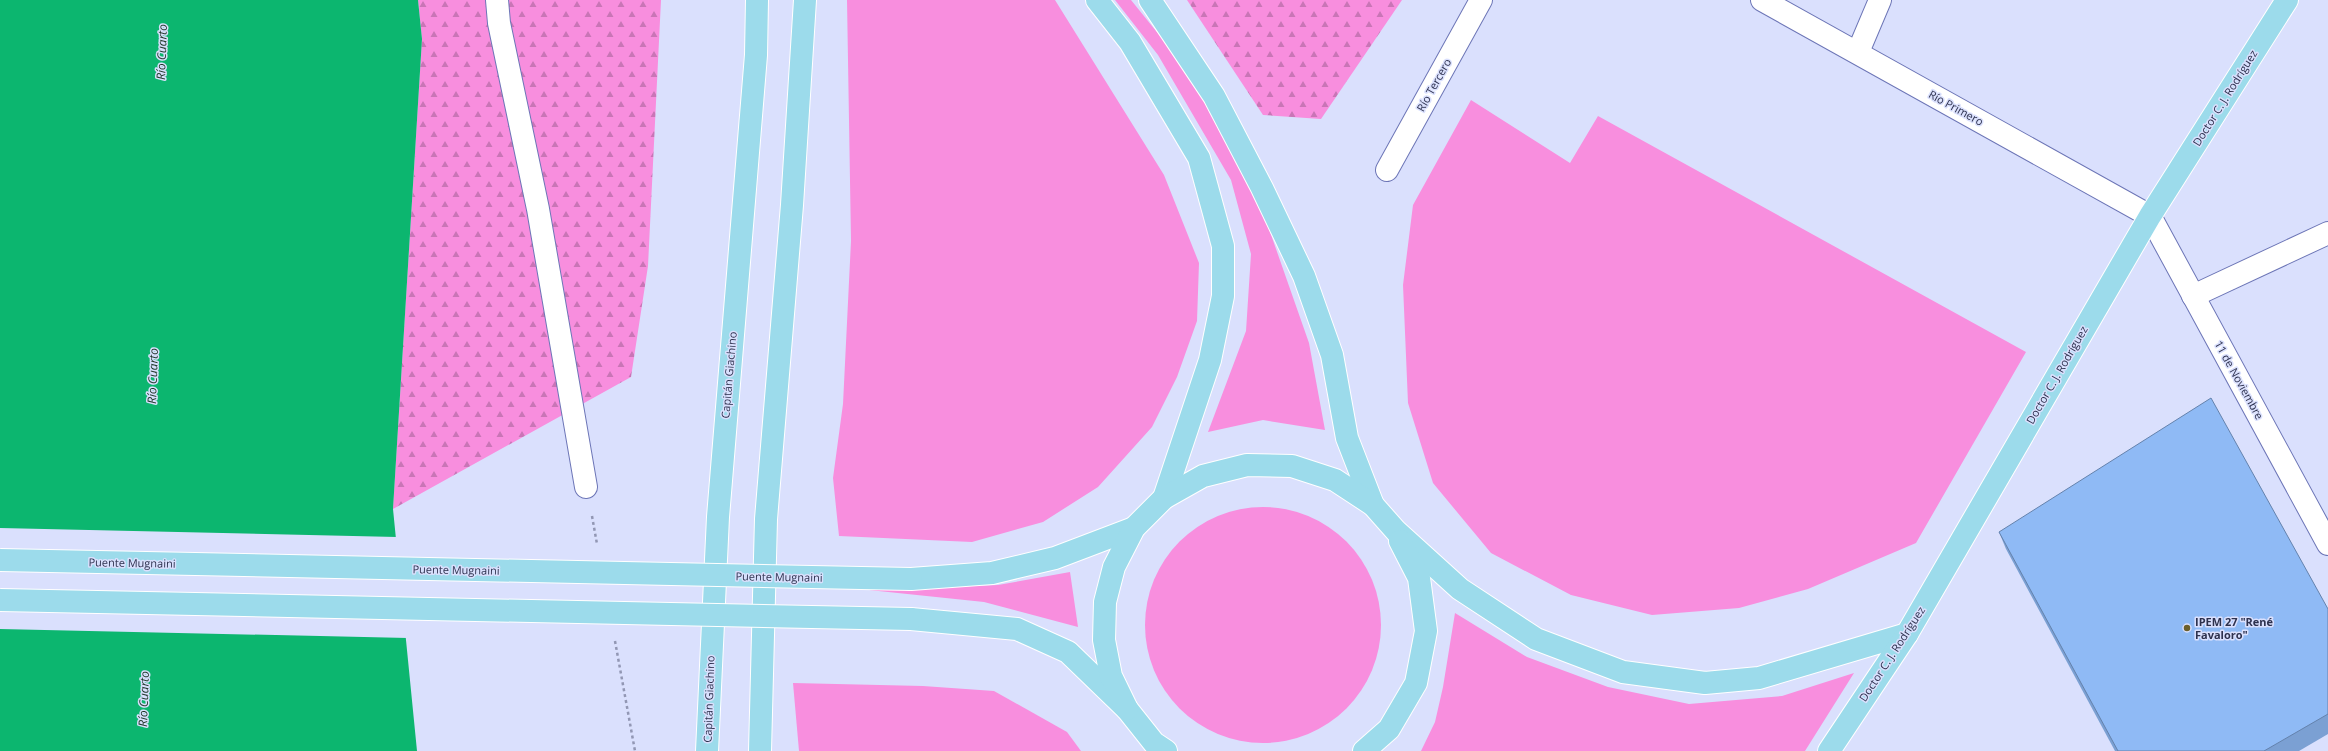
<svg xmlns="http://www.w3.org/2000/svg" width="2328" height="751" font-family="'Open Sans',sans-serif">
<defs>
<pattern id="forest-firs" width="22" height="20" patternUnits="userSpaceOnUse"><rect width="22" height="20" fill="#f88ede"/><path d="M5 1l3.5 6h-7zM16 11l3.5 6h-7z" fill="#c975b6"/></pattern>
</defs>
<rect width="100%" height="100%" fill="#dae0fd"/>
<!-- green -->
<g fill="#f88ede">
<path d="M847,0H1055L1164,175L1199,263L1197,321L1177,377L1152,427L1098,487L1043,522L972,542L839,536L833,478L843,404L851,241Z"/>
<path d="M1115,0H1131L1194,78L1262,209L1309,343L1325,430L1263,420L1208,432L1246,331L1251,254L1231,180L1158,55Z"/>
<path d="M1471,100L1570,163L1598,116L2026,352L1916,543L1808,589L1739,608L1652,615L1571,595L1491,553L1433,483L1408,403L1403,285L1413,205Z"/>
<circle cx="1263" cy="625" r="118"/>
<path d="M1070,572L1078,627L984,602L869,590L998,585Z"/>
<path d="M1455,613L1527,657L1608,687L1689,704L1782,696L1854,673L1805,751H1421L1435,722L1443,687Z"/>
<path d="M793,683L923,686L994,691L1067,732L1081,751H799Z"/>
</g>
<!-- forest -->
<g fill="url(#forest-firs)">
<path d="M418,0H661L648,266L631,377L393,509L422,39Z"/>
<path d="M1187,0H1402L1321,119L1263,115Z"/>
</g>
<!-- water -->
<path fill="#0cb66f" d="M0,0H418L422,39L393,509L417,751H0Z"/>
<!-- pier -->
<path fill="#dae0fd" d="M0,528L397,537L408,638L0,629Z"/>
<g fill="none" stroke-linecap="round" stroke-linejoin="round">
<defs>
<g id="minor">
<path d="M497,0L499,23L538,209L586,487"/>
<path d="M1762,0L2150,216L2328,544"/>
<path d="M1858,52L1880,0"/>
<path d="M1387,170L1481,0"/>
<path d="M2193,296L2328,233"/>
</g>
<g id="major">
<path d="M1097,0L1130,42L1199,158L1223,246V296L1210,360L1164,498"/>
<path d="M1150,0L1214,96L1262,188L1304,276L1332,355L1347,438L1373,505"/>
<path d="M911,579L992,573L1055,558L1134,528"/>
<path d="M911,619L1017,629L1068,652L1127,709L1154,743L1166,751"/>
<path d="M1127,709L1111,676L1104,640L1105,602L1114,567L1134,528L1164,498L1203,476L1247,465L1292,466L1335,480L1373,505L1396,531L1460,589L1536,639L1623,672L1705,683L1759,678L1907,634"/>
<path d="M707,751L718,517L756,55L757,0"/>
<path d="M760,751L766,519L792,205L805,0"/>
<path d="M1364,751L1389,729L1416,683L1426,631L1419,578L1400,541"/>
<path d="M1829,751L1907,634L2150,216L2287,0"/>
</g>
</defs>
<!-- minor casing -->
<use href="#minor" stroke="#6d76b7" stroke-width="24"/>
<!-- major casing -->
<use href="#major" stroke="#fff" stroke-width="24"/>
<!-- path -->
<g stroke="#9297b4" stroke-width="2.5" stroke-dasharray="3 3" stroke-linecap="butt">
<path d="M592,516L597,544"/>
<path d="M615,641L635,751"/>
</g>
<!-- minor -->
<use href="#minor" stroke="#fff" stroke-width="22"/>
<!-- major -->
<use href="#major" stroke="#9cdbeb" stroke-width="22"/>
<defs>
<g id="major-bridge">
<path d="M0,560L911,579"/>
<path d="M0,600L911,619"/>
</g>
</defs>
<!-- major-bridge casing -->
<use href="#major-bridge" stroke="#fff" stroke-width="24" stroke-linecap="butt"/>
<!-- major-bridge -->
<use href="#major-bridge" stroke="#9cdbeb" stroke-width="22"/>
</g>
<!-- wall -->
<path fill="#7ba0d3" d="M1999,532L2328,609V734L2299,751H2115L2006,549Z"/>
<!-- building -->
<path fill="#8fbaf5" stroke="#6482ac" d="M2211,398L2328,609V714L2264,751H2118L1999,532Z"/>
<!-- markers -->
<circle fill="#6b5f2c" stroke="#dae0fd" stroke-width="1.5" cx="2187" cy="628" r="4"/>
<g text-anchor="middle" stroke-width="3" stroke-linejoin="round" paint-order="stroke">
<!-- street labels -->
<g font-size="11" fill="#2d314e" stroke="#dae0fd">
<text transform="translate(1434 85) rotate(-61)" y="4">Río Tercero</text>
<text transform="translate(2225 98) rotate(-58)" y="4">Doctor C. J. Rodríguez</text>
<text transform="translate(1956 108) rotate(29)" y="4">Río Primero</text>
<text transform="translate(729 375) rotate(-85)" y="4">Capitán Giachino</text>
<text transform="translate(2057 375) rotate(-60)" y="4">Doctor C. J. Rodríguez</text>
<text transform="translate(2239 380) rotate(61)" y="4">11 de Noviembre</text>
<text transform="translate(132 563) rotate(1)" y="4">Puente Mugnaini</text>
<text transform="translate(456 570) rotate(1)" y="4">Puente Mugnaini</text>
<text transform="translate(779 577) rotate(1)" y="4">Puente Mugnaini</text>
<text transform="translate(1892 654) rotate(-57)" y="4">Doctor C. J. Rodríguez</text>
<text transform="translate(709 699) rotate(-88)" y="4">Capitán Giachino</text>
</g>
<!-- poi labels -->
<g font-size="11" font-weight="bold" fill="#2d314e" stroke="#dae0fd" text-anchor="start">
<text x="2195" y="626">IPEM 27 "René<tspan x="2195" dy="13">Favaloro"</tspan></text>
</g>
<!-- water labels -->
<g font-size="12" font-style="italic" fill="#1f3628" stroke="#dae0fd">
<text transform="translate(162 52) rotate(-88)" y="4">Río Cuarto</text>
<text transform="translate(153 376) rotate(-88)" y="4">Río Cuarto</text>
<text transform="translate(144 699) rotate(-88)" y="4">Río Cuarto</text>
</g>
</g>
</svg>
